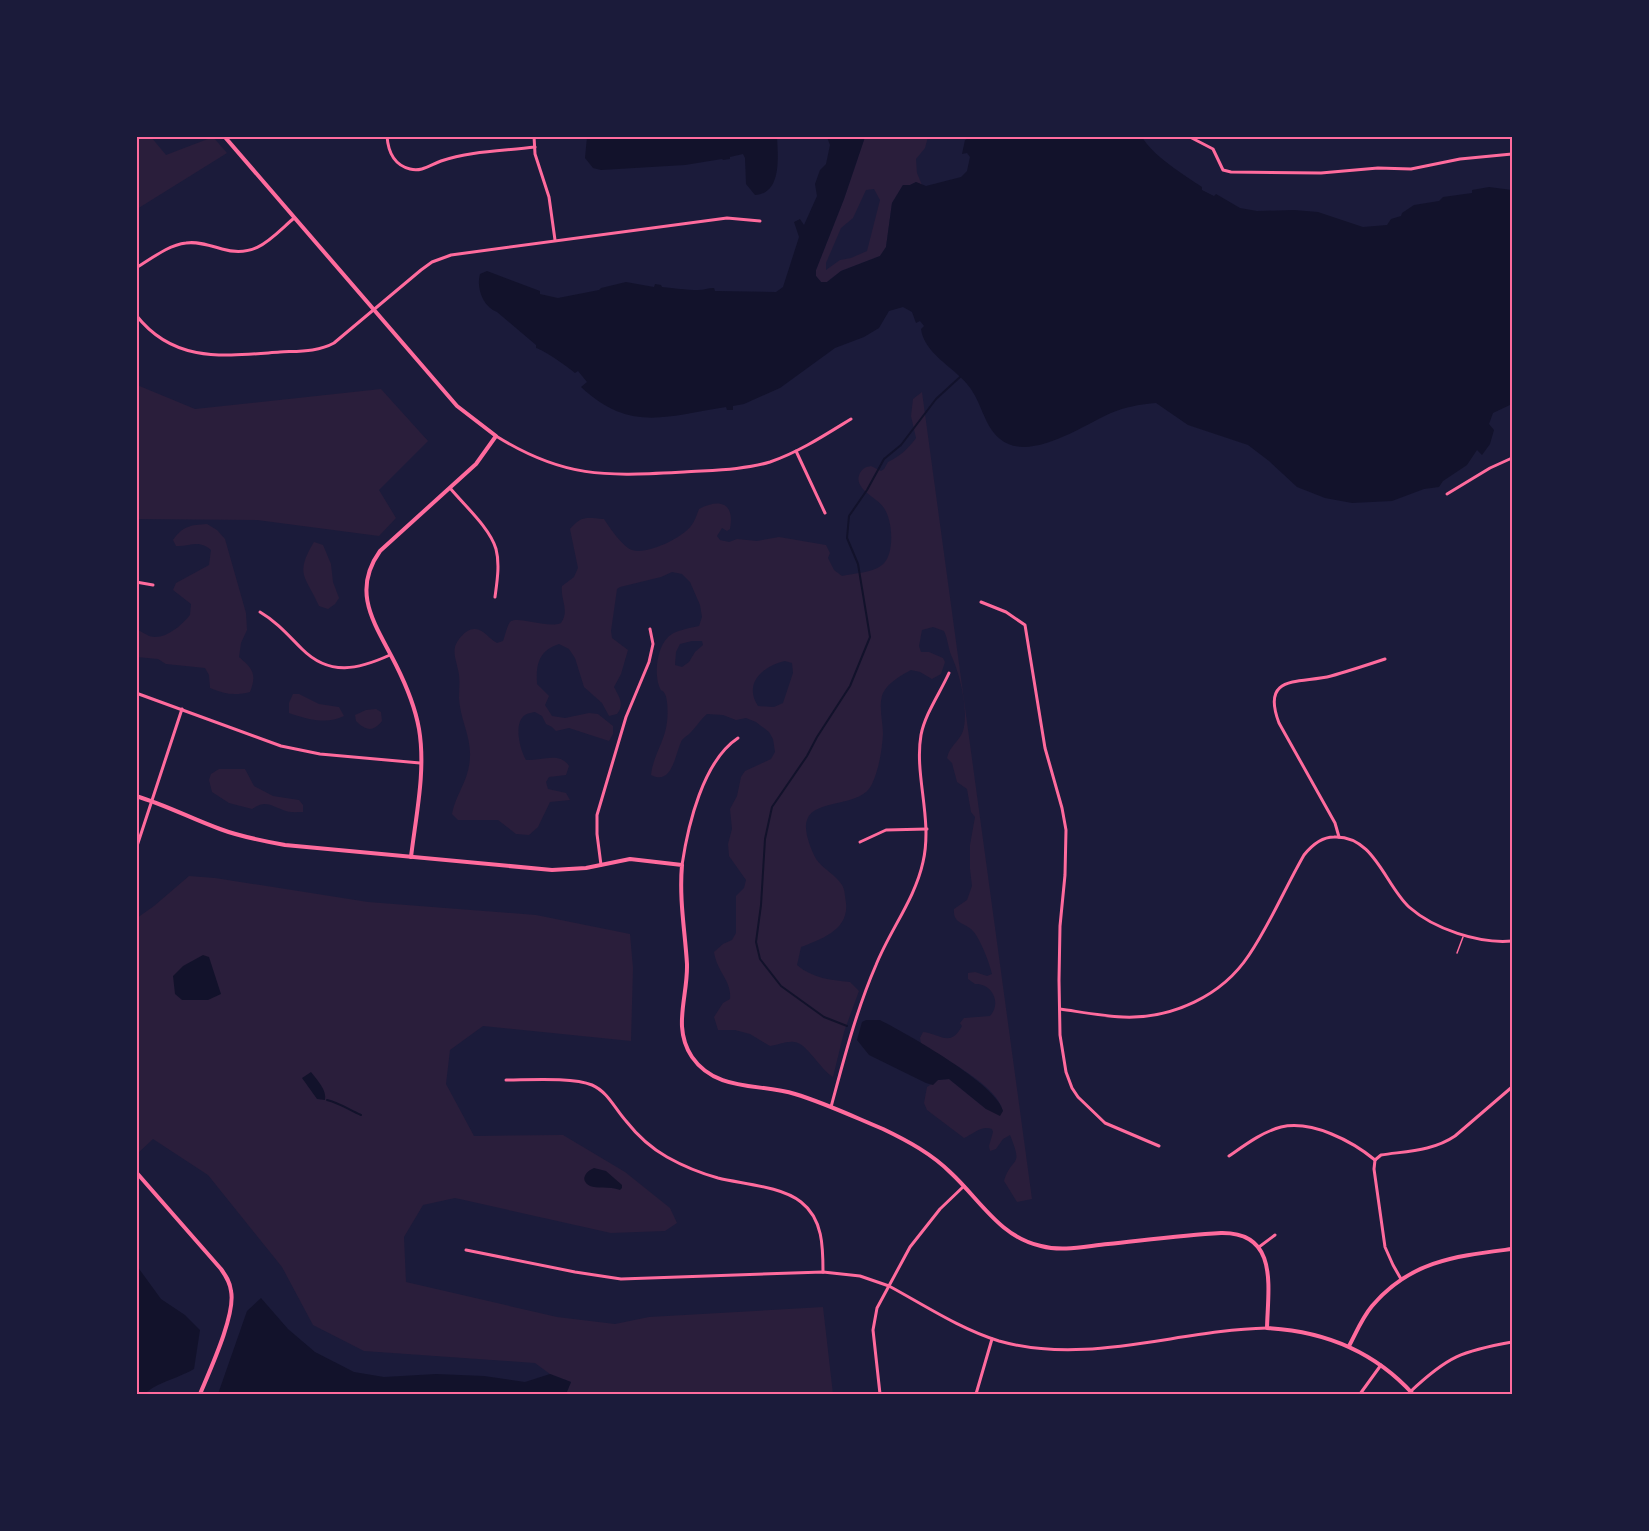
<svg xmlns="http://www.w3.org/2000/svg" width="1649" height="1531" font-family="'Asap Condensed',sans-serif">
<rect width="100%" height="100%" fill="#1b1b3a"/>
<!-- green -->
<g fill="#2a1e3b" fill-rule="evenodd">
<path d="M137,136L151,137L166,155L213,137L227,153L137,209Z"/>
<path d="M865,137H928L925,148L916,159L917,173L922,185L916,182L910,185H903L892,203L886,247L880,256L841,271L827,282H821L816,276V270L844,199ZM874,189L880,200L867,251L851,258L840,260L826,270V263L841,228L853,218L866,190Z"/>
<path d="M137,385L195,409L381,389L428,441L379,490L396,518L379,536L257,520L137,519Z"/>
<path d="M922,392L1032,1199L1017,1202L1004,1181C1012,1155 1024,1169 1010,1135L1003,1139L996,1149L990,1151L989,1146L993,1132L992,1129C982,1125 973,1134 964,1138L927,1110L924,1103L927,1087L938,1080L949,1079L986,1109L1003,1111C997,1085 943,1058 921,1044L920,1038L923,1032C941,1034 950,1048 962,1026L960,1023L964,1018L990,1016C1002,1003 992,983 975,984L968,979V973L975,972L987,976L992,974C990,964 979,935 971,929C962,922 953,923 954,909L967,900L972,886L970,869V845L975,817L971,812L967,789L957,782L952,763L947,758C950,745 959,742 963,731C969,711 960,675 952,657C948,649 948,639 944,631L933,627L922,630L919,646L921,652H929L943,658L945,662L941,674L932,679L920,672L911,670C900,676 889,682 883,693C878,705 883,722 883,734C882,750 879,769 872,784C862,808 814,798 807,820C803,830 811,850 816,859C823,869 836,875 842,885C845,890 845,897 846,903C849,930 821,939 801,947L797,965C812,978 830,980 850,982L859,991L844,1032L833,1077C820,1069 806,1042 794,1042C786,1041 778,1045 770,1046L750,1034L735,1030H718L714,1017L723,1003L730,999C732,981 717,972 714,952L723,944L732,940L736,933V896L744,888L746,880L729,856L728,844L732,829L730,809L737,796L741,777L745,771L771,759L775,752L773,739L769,732L756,722L746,718L736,720L723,715L707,714C700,720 697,726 691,732C688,736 683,737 681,742C675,755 672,786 651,775C653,756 665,741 667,722C668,715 668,700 665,694C661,687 662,694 659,686C654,672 657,643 672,634C679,630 690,628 699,626L702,617L700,605L690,582L682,574L672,572L661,577L620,587L617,589L611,631L612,638L628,650L621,674L614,687C619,697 625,704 617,714L609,716L602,703L584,687L575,658L569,649L559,644C538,651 536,665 537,684L549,696L545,705L552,716L565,718L589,713L598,714L613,726V734L609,741L569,728L556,731L552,727L546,724L542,716L535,712C531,713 528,713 525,715C513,723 520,750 526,760C540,761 560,751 569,766L566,775L549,777L546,782L548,789L566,793L570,800L550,802L538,827L529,835L516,834L498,820H458L452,814C456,793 469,781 470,757C471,736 460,719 459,698C459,690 460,683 459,675C458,666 453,656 455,647C457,640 466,629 474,629C483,628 489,639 497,643L503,641C505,636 507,626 510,622C517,615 547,629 561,623C570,610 560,599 562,586L574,577L578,568L570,529C582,515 587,518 604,519C609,527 623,547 632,550C647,555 682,538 691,526C695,521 697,514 699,509C720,498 735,503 730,529L727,531L722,528L717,536L720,540L729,542L737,539L757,541L779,537L826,545L830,553L828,558L834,570L842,576C854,573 872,573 882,565C895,555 893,521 884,508C877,497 852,489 860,473C863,468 866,467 871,466L881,471L884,469L888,462C900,456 908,449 916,438L911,416L913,399ZM692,641H702L703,645L695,652L689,662L682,667L675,665L676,652L680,644ZM785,661L792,663L793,673L783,703L774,707L758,706C743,683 763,666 785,661Z"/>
<path d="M207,524L217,530L225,539L246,613L247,630L241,643L239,657C253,669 257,674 250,692C235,696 224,694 210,688L209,675L205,668L166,664L158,659L137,657V630C141,631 145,634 149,636C164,641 181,626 190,615L191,604L173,590L176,583L209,565L211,550C198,539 190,547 176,546L173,540C183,526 190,525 207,524Z"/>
<path d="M314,542L323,545L331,564L333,582L339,598L335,604L328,609L319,606C306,576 294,575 314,542Z"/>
<path d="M293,694H299L319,704L339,707L344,716C327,725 306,719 289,713V703Z"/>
<path d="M376,709L381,712L382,721C373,732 366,731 356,721L355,715L366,710Z"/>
<path d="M219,769H245L254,786L273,796L299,800L303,805V812C296,812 289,813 283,810C269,805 266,800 252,809L229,803L212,792L209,780L211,774Z"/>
<path d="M189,876L215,878L368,902L536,915L630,934L633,968L631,1041L483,1026L450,1050L446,1084L474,1136L563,1135L625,1172L670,1208L677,1223L665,1231L611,1233L455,1198L423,1205L404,1237L406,1282L557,1317L615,1324L649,1317L823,1307L833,1394H566L571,1382L550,1374L535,1363L364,1351L313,1325L282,1267L208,1175L153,1139L137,1154V918L154,906Z"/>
</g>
<!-- water -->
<g fill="#12122b">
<path d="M587,137H777C778,156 782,194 755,195L746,184L745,158L743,154L730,157V159L723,160L722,159L685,165L601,170L593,168L585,158Z"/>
<path d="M827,137H865L844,199L816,270V276L821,282H827L841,271L880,256L886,247L892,203L903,185H910L916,182L926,186L961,177L967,171L970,157L967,153L962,154L965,140L971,137H1142C1153,156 1183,174 1202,187V190L1214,196L1216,194L1240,208L1257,211L1294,210L1318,212L1363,227L1387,225L1391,219L1401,216L1402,213L1414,205L1439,201L1443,197L1472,193V190L1489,187L1512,190V404L1493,413L1489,424L1494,430L1490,444L1482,455L1477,450L1467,465L1443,481L1439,487L1424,489L1392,501L1352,503L1325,498L1297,487L1269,461L1248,445L1188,425L1156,403C1141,404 1125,407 1111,413C1082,426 1029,463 1000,439C983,425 982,401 967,384C953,367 924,353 921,329L924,326L920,321L916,323L912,312L903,307L889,311L879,328L864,337L835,348L780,388L744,404L733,406V410H727L726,407C667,416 630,433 581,387L587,382L578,371L575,373C568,367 544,350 536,348V345L497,312C483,307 476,288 480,274L487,271L540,291V294L558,298L599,290L601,288L626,282L654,287L655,284L661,285L662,287C675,288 685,290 698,290C704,290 708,288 714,288L715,291L776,292L783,287L799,237L794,222L800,219L804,225L817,196L815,184L820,170L826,164L830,145Z"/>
<path d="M203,955L209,957L221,994L208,1000H182L175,994L173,976L183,966Z"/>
<path d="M866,1020H880C907,1034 997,1084 1003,1111L1000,1116L986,1109L949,1079L938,1080L933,1085L926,1083L869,1055L857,1040L862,1022Z"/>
<path d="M311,1072C317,1080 327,1090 325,1100L317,1099L302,1078Z"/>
<path d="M594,1168L606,1171L622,1185V1188L620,1190C609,1186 596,1189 590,1186C579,1180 586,1171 594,1168Z"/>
<path d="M137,1266L161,1299L185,1315L200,1330L194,1369C182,1376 170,1379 158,1385C149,1389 146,1395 137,1394Z"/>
<path d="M261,1298L288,1329L315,1352L354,1372L384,1377L436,1374L484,1376L525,1382L550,1374L571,1382L566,1394H493L483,1392L471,1394H218L247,1311Z"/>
</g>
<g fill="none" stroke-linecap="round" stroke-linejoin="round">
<!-- stream -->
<g stroke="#12122b" stroke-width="2">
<path d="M847,1026L824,1017L781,986L760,959L756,942L761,905L765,839L772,807L807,756L817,737L850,686L870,637L858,564L847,538L849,516L867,490L884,459L901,445L936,399L960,377"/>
<path d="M327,1100C340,1103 349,1110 361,1115"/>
</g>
<!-- service -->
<path stroke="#ff6b9d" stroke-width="1.5" d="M1457,953L1463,937"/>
<!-- minor -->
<g stroke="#ff6b9d" stroke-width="3">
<path d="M387,136C388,151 394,165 410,169C422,172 430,165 441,161C470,151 504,151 535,147"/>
<path d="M534,136L535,154L549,197L555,240"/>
<path d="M1188,136L1213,149L1223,170L1231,172L1321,173L1378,168L1411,169L1460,159L1512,154"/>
<path d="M136,268C151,259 168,245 186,243C198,241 211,246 222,249C256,259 271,238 294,218"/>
<path d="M136,315C174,364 225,356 280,352C298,351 318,352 334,343L421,270L432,262L451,255L727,218L760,221"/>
<path d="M496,436C565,479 606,476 684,472C713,470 743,470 770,462C799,452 825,435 851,419"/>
<path d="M796,451L825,513"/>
<path d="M450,488C464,505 490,528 496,549C500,564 497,582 495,597"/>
<path d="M1447,494L1490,468L1512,458"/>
<path d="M136,582L153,585"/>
<path d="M981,602L1006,612L1025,625L1045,748L1062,808L1066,830L1065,875L1060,926L1059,980L1060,1035L1066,1072L1072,1088L1078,1097L1105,1123L1159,1146"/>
<path d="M260,612C277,622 288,635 302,649C330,677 359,669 390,655"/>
<path d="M136,693L281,746L320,754L420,763"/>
<path d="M1339,837L1335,823L1279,723C1260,673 1301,684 1331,676C1349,671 1367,665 1385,659"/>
<path d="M860,842L886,830L927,829"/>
<path d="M136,849L182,709"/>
<path d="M601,865L597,834V815L626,717L649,662L653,644L650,629"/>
<path d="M682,865C688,825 703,761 738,738"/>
<path d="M1060,1009C1081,1012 1102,1016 1123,1017C1172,1019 1222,996 1249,955C1270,924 1285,888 1304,855C1312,845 1321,837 1334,837C1374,835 1385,885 1409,907C1434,929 1479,944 1512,941"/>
<path d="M506,1080C528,1080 573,1077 592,1085C608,1092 615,1109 626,1121C637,1135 651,1148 667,1157C683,1166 700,1173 718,1178C742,1184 781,1186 801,1202C823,1219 823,1247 823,1272"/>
<path d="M831,1107C844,1059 856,1011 876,965C890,930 915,899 923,862C933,819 914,775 921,735C925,714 940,693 949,673"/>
<path d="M1229,1156C1245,1145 1262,1132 1281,1127C1312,1120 1352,1141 1375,1160"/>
<path d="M1375,1160L1381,1155C1407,1151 1433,1151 1455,1136L1512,1087"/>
<path d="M1375,1160L1374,1169L1385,1247L1393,1265L1401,1279"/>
<path d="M1259,1247L1275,1235"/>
<path d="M466,1250L575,1272L621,1279L823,1272L860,1276L889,1286C924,1305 960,1329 999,1341C1088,1366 1177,1330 1267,1328"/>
<path d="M1410,1392C1448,1356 1462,1351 1512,1342"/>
<path d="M880,1394L873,1330L877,1308L910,1247L940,1209L964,1186"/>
<path d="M976,1394L992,1339"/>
<path d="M1360,1394L1381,1365"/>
</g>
<!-- tertiary -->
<g stroke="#ff6b9d" stroke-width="4">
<path d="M224,136L457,406L496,436L476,464L380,551C350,593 376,625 396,665C406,685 415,706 419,729C426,770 416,815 411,857"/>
<path d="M136,796C166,805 192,819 220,829C241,837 263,841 285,845L552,870L586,868L630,859L682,865C679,900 685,931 687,964C688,997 672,1027 692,1057C716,1092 759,1083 795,1094C825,1103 854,1117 883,1129C908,1141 932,1154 951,1173C980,1200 1000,1237 1041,1246C1063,1252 1086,1246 1108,1244C1146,1240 1183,1235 1221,1233C1279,1232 1268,1287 1267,1328C1323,1331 1374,1351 1413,1394"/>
<path d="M136,1172L221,1269C226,1276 230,1282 231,1291C236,1314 210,1370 200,1394"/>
<path d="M1349,1346C1356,1333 1362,1318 1372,1306C1411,1260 1457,1256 1512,1249"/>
</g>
</g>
<!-- border -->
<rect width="1649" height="1531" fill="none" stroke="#1b1b3a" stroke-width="276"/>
<rect x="138" y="138" width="1373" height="1255" fill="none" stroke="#ff6b9d" stroke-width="2"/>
</svg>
